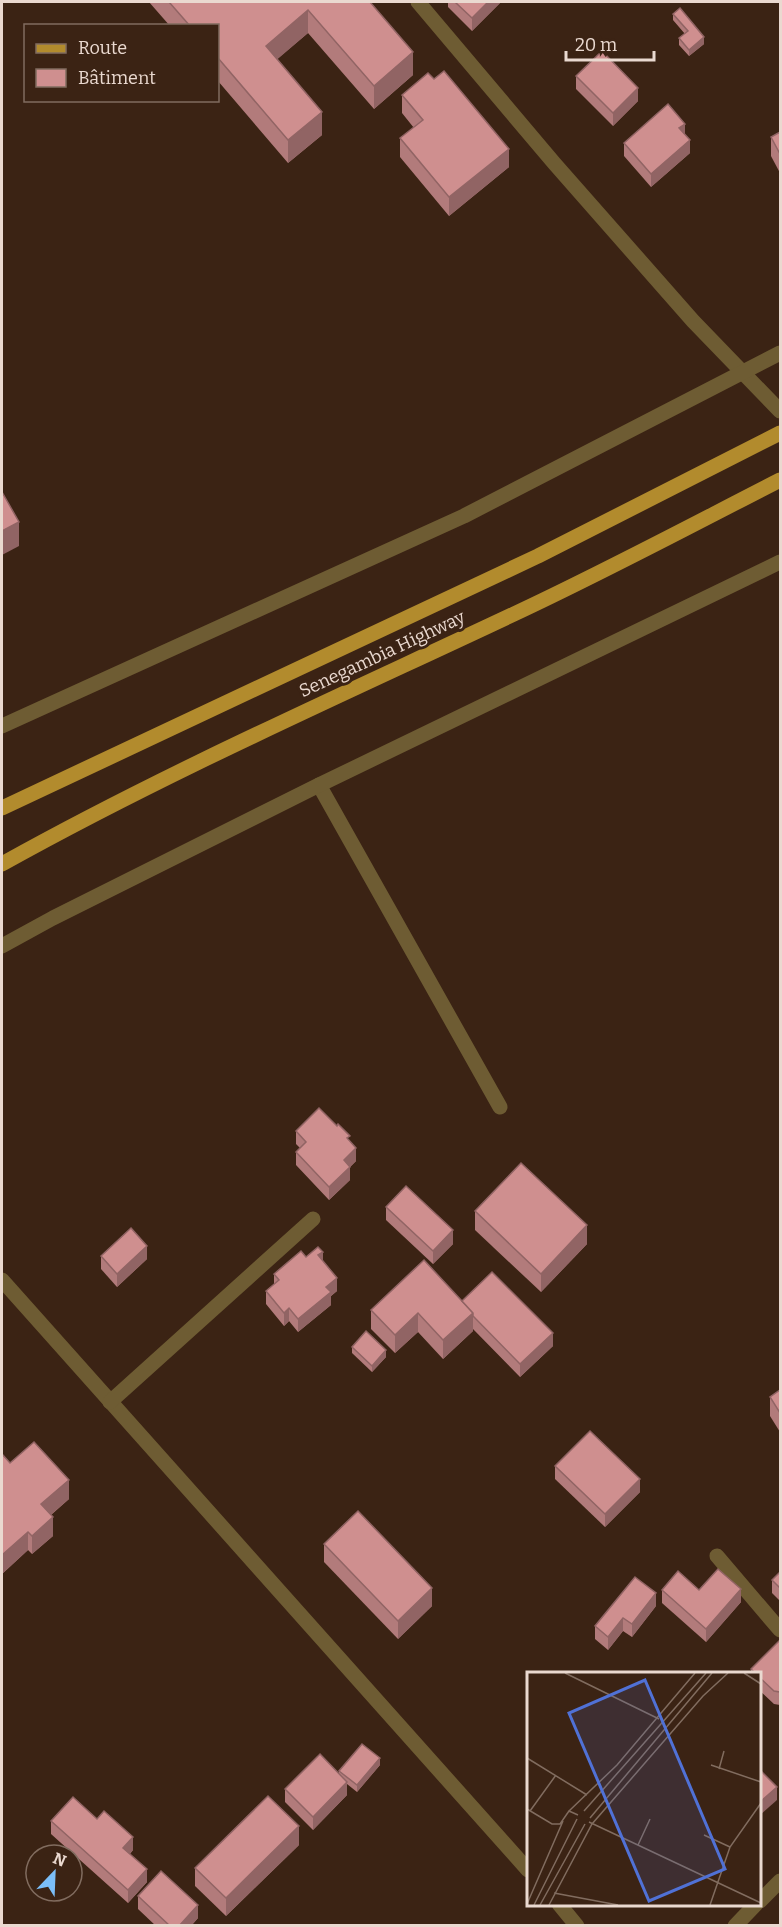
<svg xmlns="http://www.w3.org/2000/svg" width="782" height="1927" font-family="Bitter,serif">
<rect width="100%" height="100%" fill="#3b2314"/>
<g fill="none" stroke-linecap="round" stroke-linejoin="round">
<!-- minor -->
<g stroke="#6e5c33" stroke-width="15">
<path d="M418,2L554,163L693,321L780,411"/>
<path d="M2,726L464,516L780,353"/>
<path d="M319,785L500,1107"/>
<path d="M2,946L53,918L319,785L780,562"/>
<path d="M2,1280L528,1870"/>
<path d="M110,1402L313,1219"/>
<path d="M717,1556L780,1630"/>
<path d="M760,1901L780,1881"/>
<path d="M559,1904L577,1926"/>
<path d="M735,1926L756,1904"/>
</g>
<!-- major -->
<g stroke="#b28b2d" stroke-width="15">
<path d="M2,808L538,556L780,433"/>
<path d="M2,864C167,772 342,695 514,614C604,572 692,525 780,480"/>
</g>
</g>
<!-- wall -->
<g fill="#b27b7b">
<path d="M149,2H370L413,75L374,109L308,33L277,59L322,135L288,163L218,81V26H170Z"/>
<path d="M448,2H501L472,31L448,7Z"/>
<path d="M673,14L704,44L689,56L679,45V38L685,34L673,20Z"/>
<path d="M576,76L638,101L613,126L576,89Z"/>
<path d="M434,79L509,167L449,216L400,157V138L414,128L402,113V95Z"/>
<path d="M780,132V173L771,156V137Z"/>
<path d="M685,134L690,153L651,187L624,156V143Z"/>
<path d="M296,1131L350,1141L356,1161L350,1167V1180L329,1200L296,1165V1152L300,1148L296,1144Z"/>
<path d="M386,1207L453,1244L433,1264L386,1220Z"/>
<path d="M475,1211L587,1244L541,1292L475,1230Z"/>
<path d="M101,1256L147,1259L117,1287L101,1269Z"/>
<path d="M306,1257L323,1261L337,1291L331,1296V1305L298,1332L289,1321L284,1326L266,1304V1291L274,1284V1274Z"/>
<path d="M462,1301L553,1346L520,1377L473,1329V1331L443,1359L418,1332L395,1353L371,1329V1310Z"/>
<path d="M352,1347L386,1357L372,1372L352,1353Z"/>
<path d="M780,1390V1432L770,1416V1397Z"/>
<path d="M2,1454L10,1463L69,1499L51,1515L53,1536L32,1554L28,1550L2,1574Z"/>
<path d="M555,1466L640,1492L605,1527L555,1479Z"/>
<path d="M324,1544L432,1606L398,1639L324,1562Z"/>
<path d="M780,1572V1601L772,1593V1580Z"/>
<path d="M662,1590H699L741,1602L706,1642L662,1603Z"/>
<path d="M656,1606L632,1637L623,1631L608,1650L595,1639V1626Z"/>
<path d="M780,1640V1705L774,1704L759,1690V1674H751V1669Z"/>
<path d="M380,1765L357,1792L347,1784V1795L313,1830L285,1802V1789L339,1774V1771Z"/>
<path d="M97,1819L133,1850L130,1854L147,1882L128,1903L51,1834V1821Z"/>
<path d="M299,1845L226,1916L195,1886V1868Z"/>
<path d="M138,1896L198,1918L191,1926H156L138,1909Z"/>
</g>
<!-- shaded-wall -->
<g fill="#916464">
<path d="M488,2H501L472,31V18Z"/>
<path d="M308,10V33L266,69V46Z"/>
<path d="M704,37V44L689,56V50Z"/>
<path d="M413,52V75L374,109V86Z"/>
<path d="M638,88V101L613,126V113Z"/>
<path d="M322,112V135L288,163V140Z"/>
<path d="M685,124V137L679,128Z"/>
<path d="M690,140V153L651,187V174Z"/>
<path d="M509,149V167L449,216V197Z"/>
<path d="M19,522V546L2,555V531Z"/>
<path d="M356,1148V1161L344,1173V1160Z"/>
<path d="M350,1167V1180L329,1200V1187Z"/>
<path d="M587,1225V1244L541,1292V1274Z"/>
<path d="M453,1230V1244L433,1264V1251Z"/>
<path d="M147,1246V1259L117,1287V1274Z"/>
<path d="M323,1252V1265L318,1255Z"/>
<path d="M337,1278V1291L331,1296V1305L298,1332V1319L326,1287Z"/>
<path d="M289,1308V1321L284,1326V1313Z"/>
<path d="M418,1313V1332L395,1353V1335Z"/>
<path d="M473,1313V1331L443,1359V1340Z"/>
<path d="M553,1333V1346L520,1377V1364Z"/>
<path d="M386,1350V1357L372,1372V1366Z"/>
<path d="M640,1479V1492L605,1527V1514Z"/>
<path d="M69,1480V1499L41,1523V1504Z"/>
<path d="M53,1517V1536L32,1554V1536Z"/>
<path d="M28,1532V1550L2,1574V1555Z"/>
<path d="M432,1588V1606L398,1639V1621Z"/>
<path d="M741,1589V1602L706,1642V1629Z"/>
<path d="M656,1593V1606L632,1637V1624Z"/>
<path d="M623,1618V1631L608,1650V1637Z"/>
<path d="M380,1758V1765L357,1792V1785Z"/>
<path d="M347,1782V1795L313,1830V1817Z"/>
<path d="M777,1787V1800L759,1816V1803Z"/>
<path d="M299,1826V1845L226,1916V1898Z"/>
<path d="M133,1837V1850L123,1861V1848Z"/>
<path d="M147,1869V1882L128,1903V1890Z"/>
<path d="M198,1905V1918L191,1926H179Z"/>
</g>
<!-- building -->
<g fill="#cf8f8f" stroke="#916464" stroke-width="1.5">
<path d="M169,2H370L413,52L374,86L308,10L266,46L322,112L288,140L218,58V26H190Z"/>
<path d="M455,2H488L472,18Z"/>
<path d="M680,8L704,37L689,50L679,38L688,31L673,14Z"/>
<path d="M602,51L638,88L613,113L576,76Z"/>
<path d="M444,71L509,149L449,197L400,138L423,120L402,95L428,73L434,79Z"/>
<path d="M668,104L685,124L679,128L690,140L651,174L624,143Z"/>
<path d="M780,132V154L771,137Z"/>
<path d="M2,492L19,522L2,531Z"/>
<path d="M319,1108L337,1126L338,1124L350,1136L347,1138L356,1148L344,1160L350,1167L329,1187L296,1152L306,1142L296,1131Z"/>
<path d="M521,1163L587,1225L541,1274L475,1211Z"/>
<path d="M406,1186L453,1230L433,1251L386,1207Z"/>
<path d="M131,1228L147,1246L117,1274L101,1256Z"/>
<path d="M318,1247L323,1252L318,1255L337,1278L326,1287L331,1292L298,1319L289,1308L284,1313L266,1291L279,1280L274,1274L301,1251L306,1257Z"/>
<path d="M424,1260L473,1313L443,1340L418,1313L395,1335L371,1310Z"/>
<path d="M492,1272L553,1333L520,1364L473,1316V1313L462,1301Z"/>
<path d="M366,1331L386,1350L372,1366L352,1347Z"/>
<path d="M780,1390V1413L770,1397Z"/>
<path d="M590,1431L640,1479L605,1514L555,1466Z"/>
<path d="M34,1442L69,1480L41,1504L53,1517L32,1536L28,1532L2,1555V1454L10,1463Z"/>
<path d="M358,1511L432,1588L398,1621L324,1544Z"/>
<path d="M718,1569L741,1589L706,1629L662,1590L678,1571L699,1590Z"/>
<path d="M780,1572V1588L772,1580Z"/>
<path d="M635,1577L656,1593L632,1624L623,1618L608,1637L595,1626Z"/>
<path d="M780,1640V1692L774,1691L759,1677V1674H756L751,1669Z"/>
<path d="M362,1744L380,1758L357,1785L339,1771Z"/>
<path d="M320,1754L347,1782L313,1817L285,1789Z"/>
<path d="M759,1769L777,1787L759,1803Z"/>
<path d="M268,1796L299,1826L226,1898L195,1868Z"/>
<path d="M73,1797L97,1819L104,1811L133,1837L123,1848L147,1869L128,1890L51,1821Z"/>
<path d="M161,1871L198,1905L179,1926H170L138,1896Z"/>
</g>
<g text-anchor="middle" stroke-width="6" stroke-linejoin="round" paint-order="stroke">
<!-- street labels -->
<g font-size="18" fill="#ead9d0" stroke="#3b2314">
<text transform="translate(382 654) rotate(-25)" y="6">Senegambia Highway</text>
</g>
</g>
<!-- overview -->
<g transform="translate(527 1672)">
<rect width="234" height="234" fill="#3b2314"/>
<path fill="none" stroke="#816c5f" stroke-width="1.5" d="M38,1L132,47M217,1L234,12M0,86L60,123M184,93L234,110M192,97L197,79M0,137L25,152H33L42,139L51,143M3,139L29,103M42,139L90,93L168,1M57,139L179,1M63,146L185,1M62,150L234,231M177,163L203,175M111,173L123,147M27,221L91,233M0,232L36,149M7,233L50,147M13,233L58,152M22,233L65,152L176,24L201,1M183,233L203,175L234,131"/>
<path fill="#5071d6" fill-opacity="0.15" stroke="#5071d6" stroke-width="3" d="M118,8L198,197L122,229L42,41Z"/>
<rect width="234" height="234" fill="none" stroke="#ead9d0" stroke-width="3"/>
</g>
<!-- border -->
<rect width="782" height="1927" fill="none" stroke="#ead9d0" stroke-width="6"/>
<!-- legend -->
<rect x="24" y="24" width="195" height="78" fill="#3b2314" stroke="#816c5f" stroke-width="1.5"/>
<rect x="36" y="44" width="30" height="9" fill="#b28b2d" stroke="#816c5f" stroke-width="1.5"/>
<text x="78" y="54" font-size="18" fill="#ead9d0">Route</text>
<rect x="36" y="69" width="30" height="18" fill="#cf8f8f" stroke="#816c5f" stroke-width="1.5"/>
<text x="78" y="84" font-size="18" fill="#ead9d0">Bâtiment</text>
<!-- north arrow -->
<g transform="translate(54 1873) rotate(23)"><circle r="28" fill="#3b2314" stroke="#816c5f" stroke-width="1.5"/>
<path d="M0-4.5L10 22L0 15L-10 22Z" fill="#7bbef8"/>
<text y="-9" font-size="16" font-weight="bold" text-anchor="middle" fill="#ead9d0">N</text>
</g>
<!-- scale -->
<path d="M566 51v9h88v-9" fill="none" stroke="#ead9d0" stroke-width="3"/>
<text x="575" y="51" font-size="18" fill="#ead9d0" stroke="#3b2314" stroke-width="4.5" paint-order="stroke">20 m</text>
</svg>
